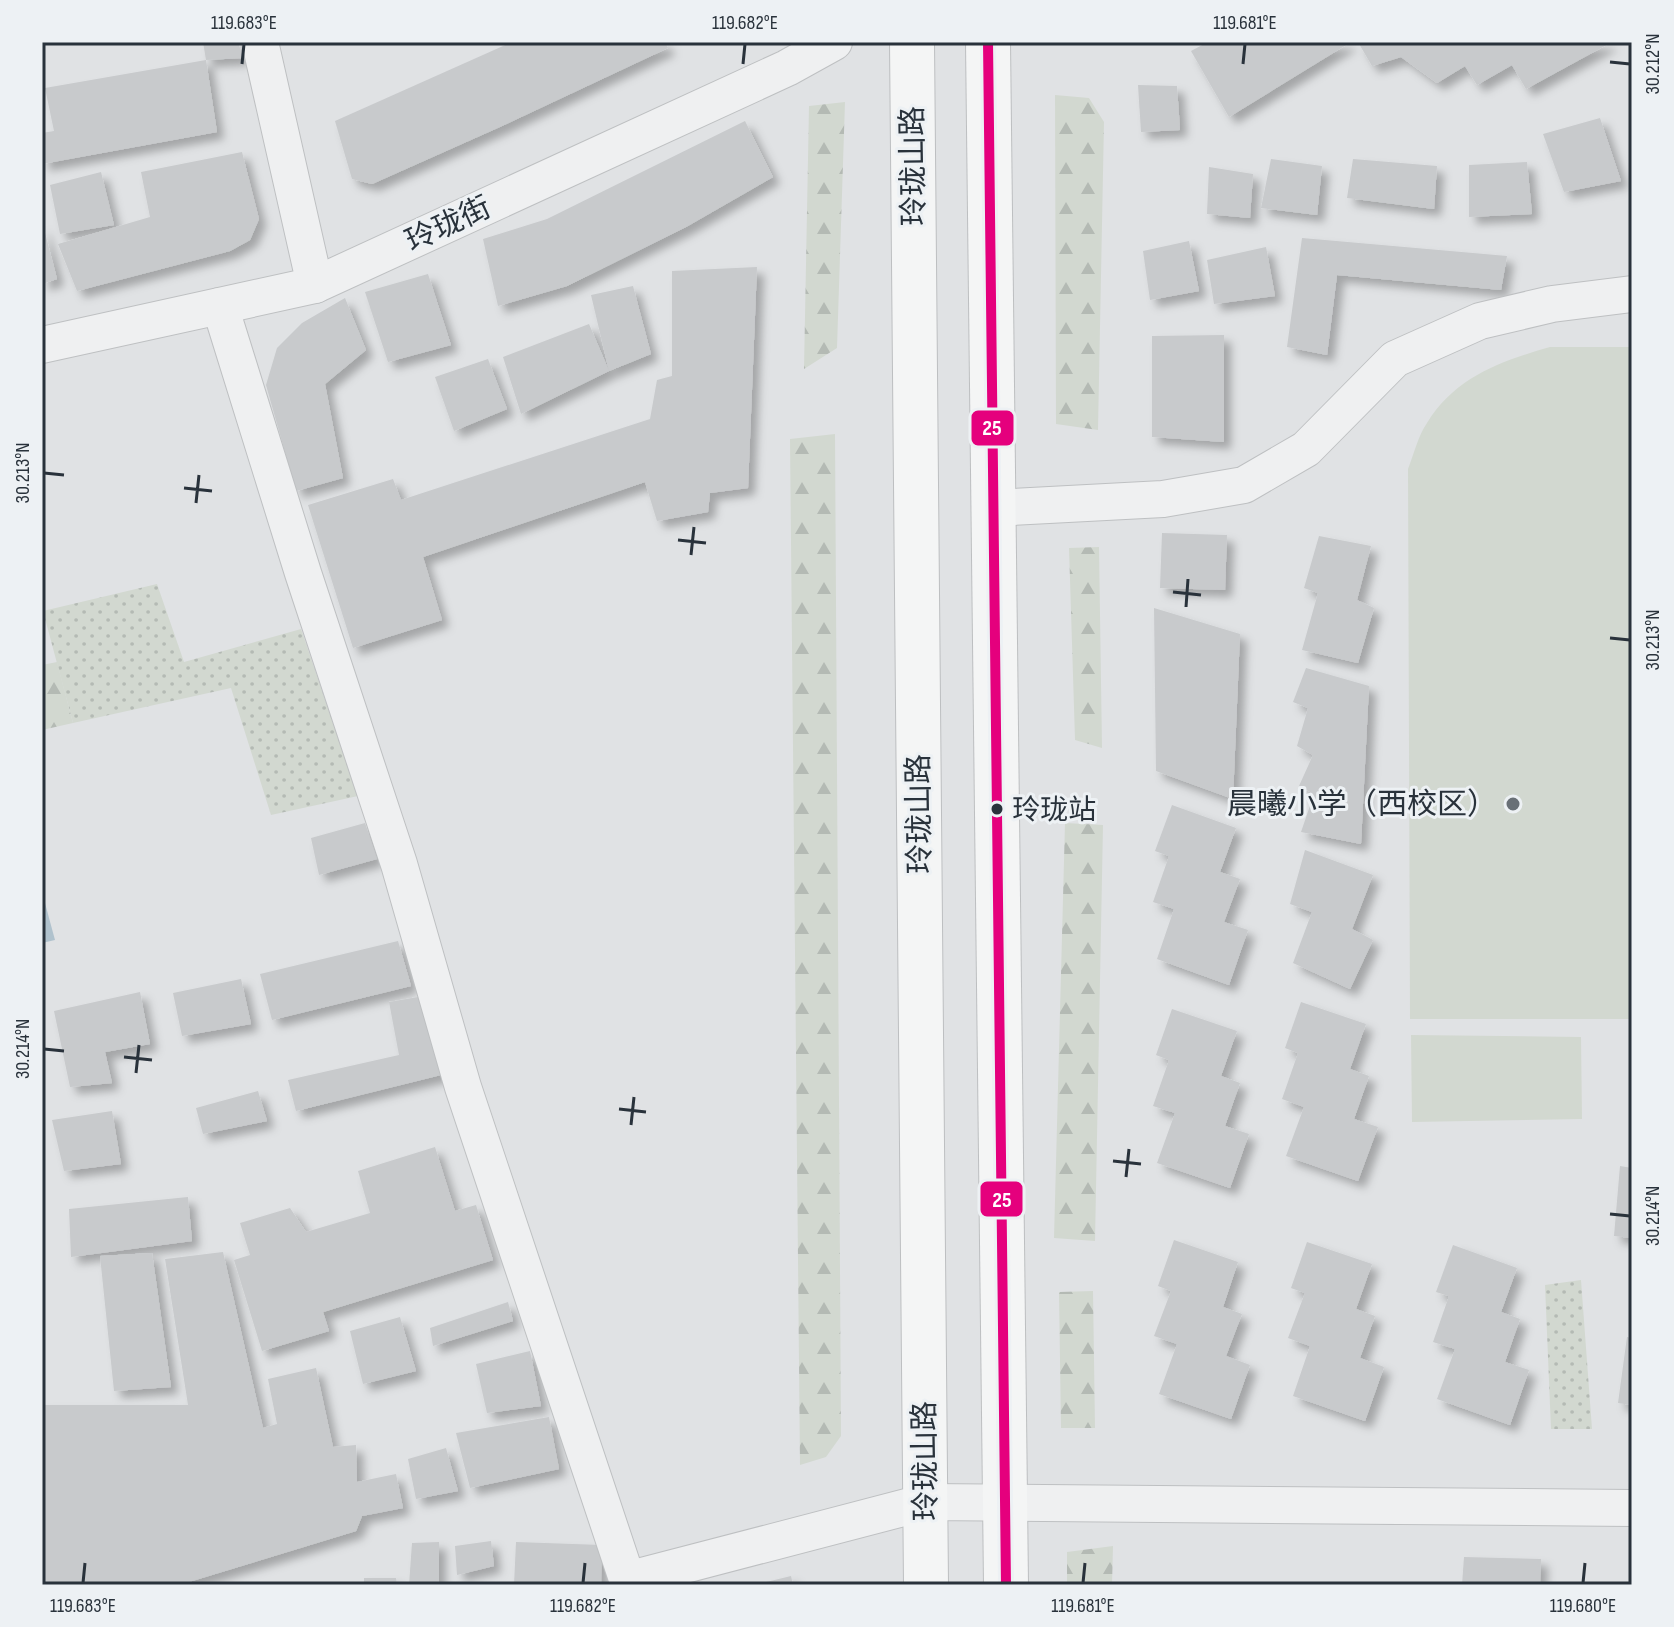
<svg xmlns="http://www.w3.org/2000/svg" width="1674" height="1627" font-family="'Sofia Sans Condensed','Noto Sans SC',sans-serif">
<defs>
<pattern id="green-dots" width="8" height="8" patternUnits="userSpaceOnUse" patternTransform="scale(2)"><rect width="8" height="8" fill="#d2d8d0"/><path d="M2 2h.1M6 6h.1" fill="none" stroke="#b4bab4" stroke-width="1.8" stroke-linecap="round"/></pattern>
<pattern id="forest-firs" width="22" height="20" patternUnits="userSpaceOnUse" patternTransform="scale(2)"><rect width="22" height="20" fill="#d2d8d0"/><path d="M5 1l3.5 6h-7zM16 11l3.5 6h-7z" fill="#b4bab4"/></pattern>
<filter id="shadow"><feDropShadow dx="7" dy="7" stdDeviation="4" flood-color="#0004"/></filter>
</defs>
<rect width="100%" height="100%" fill="#e0e2e4"/>
<!-- green -->
<g fill="url(#green-dots)">
<path d="M157,584L184,662L301,629L358,796L271,815L231,688L73,723L43,611Z"/>
<path d="M1581,1280L1592,1429H1551L1545,1285Z"/>
</g>
<!-- forest -->
<g fill="url(#forest-firs)">
<path d="M1055,95L1089,98L1104,122L1098,430L1056,424Z"/>
<path d="M845,102L837,348L804,369L809,106Z"/>
<path d="M835,434L841,1436L826,1457L800,1465L790,439Z"/>
<path d="M1099,547L1102,748L1075,740L1069,548Z"/>
<path d="M57,662L73,723L42,730V665Z"/>
<path d="M1065,823L1103,825L1095,1241L1054,1238Z"/>
<path d="M1093,1291L1095,1428H1061L1059,1292Z"/>
<path d="M1113,1546L1112,1585H1067V1552Z"/>
</g>
<!-- pitch -->
<g fill="#d2d8d0">
<path d="M1550,347H1632V1019H1410L1408,469C1414,454 1418,436 1427,423C1455,377 1501,361 1550,347Z"/>
<path d="M1411,1035L1581,1037L1582,1119L1412,1122Z"/>
</g>
<!-- water -->
<path fill="#b0c2cd" d="M42,892L55,940L42,943Z"/>
<!-- building -->
<g fill="#c8cacc" filter="url(#shadow)">
<path d="M203,42H238L243,58L206,60Z"/>
<path d="M512,42H665L668,48L502,126L372,184L352,179L335,121Z"/>
<path d="M1208,42H1351L1229,117L1191,51Z"/>
<path d="M1358,42H1612L1526,89L1512,65L1477,85L1465,66L1437,83L1401,57L1372,66Z"/>
<path d="M206,60L217,132L42,164V133L54,131L45,88Z"/>
<path d="M1138,85L1177,86L1180,130L1141,132Z"/>
<path d="M1600,118L1621,181L1564,192L1543,134Z"/>
<path d="M745,121L773,177L686,227L567,286L498,306L483,239L547,219Z"/>
<path d="M242,152L259,219L250,240L230,251L77,291L58,244L150,217L141,172Z"/>
<path d="M1271,159L1322,166L1317,215L1261,208Z"/>
<path d="M1353,159L1437,166L1434,209L1347,198Z"/>
<path d="M1527,162L1532,214L1469,217V165Z"/>
<path d="M1209,167L1253,174L1250,218L1207,214Z"/>
<path d="M101,172L114,225L60,234L50,185Z"/>
<path d="M43,225L57,279L42,284V226Z"/>
<path d="M1302,238L1507,256L1501,290L1337,275L1327,355L1287,347Z"/>
<path d="M1189,241L1199,291L1150,300L1143,251Z"/>
<path d="M1266,247L1275,296L1214,304L1207,260Z"/>
<path d="M757,267L748,488L710,493L708,512L657,521L645,482L423,557L442,620L353,648L308,505L393,479L401,500L650,419L657,380L672,376V271Z"/>
<path d="M428,274L451,345L388,362L365,292Z"/>
<path d="M633,286L651,354L609,371L521,414L503,357L589,324L609,371L591,295Z"/>
<path d="M345,298L366,350L325,384L343,478L296,491L266,385L277,348L302,323Z"/>
<path d="M1224,335V442L1152,437V336Z"/>
<path d="M488,359L507,409L454,431L435,377Z"/>
<path d="M1162,533L1227,535L1225,590L1160,588Z"/>
<path d="M1319,536L1371,546L1357,600L1374,608L1358,663L1302,650L1318,593L1304,588Z"/>
<path d="M1154,608L1240,634L1233,799L1156,771Z"/>
<path d="M1306,668L1369,686L1361,844L1301,832L1314,794L1299,786L1313,755L1297,746L1308,708L1293,702Z"/>
<path d="M1172,805L1236,828L1220,872L1240,879L1224,922L1248,930L1229,985L1157,959L1174,909L1153,902L1169,856L1155,851Z"/>
<path d="M365,823L377,859L319,875L311,838Z"/>
<path d="M1305,850L1373,875L1352,929L1373,940L1350,989L1293,963L1312,912L1290,904Z"/>
<path d="M398,941L411,986L272,1020L260,974Z"/>
<path d="M241,979L251,1024L182,1036L173,993Z"/>
<path d="M140,992L150,1044L105,1052L112,1083L70,1087L54,1011Z"/>
<path d="M424,996L445,1074L296,1111L288,1080L399,1055L389,1002Z"/>
<path d="M1301,1002L1366,1024L1350,1069L1369,1076L1354,1119L1378,1127L1358,1181L1286,1156L1304,1107L1282,1099L1298,1053L1285,1048Z"/>
<path d="M1172,1009L1237,1031L1221,1076L1240,1083L1225,1126L1249,1134L1230,1188L1157,1163L1175,1113L1153,1106L1169,1060L1156,1055Z"/>
<path d="M258,1091L267,1121L203,1134L196,1108Z"/>
<path d="M112,1111L121,1164L64,1171L52,1120Z"/>
<path d="M435,1147L455,1211L476,1205L493,1260L323,1312L329,1331L262,1351L234,1260L250,1255L240,1223L290,1208L306,1232L370,1213L358,1171Z"/>
<path d="M1620,1166L1632,1168V1238L1614,1236Z"/>
<path d="M188,1197L192,1241L71,1257L69,1209Z"/>
<path d="M1174,1240L1238,1262L1223,1307L1242,1314L1226,1356L1250,1365L1231,1419L1159,1394L1177,1344L1154,1336L1171,1291L1158,1286Z"/>
<path d="M1307,1242L1372,1264L1356,1309L1375,1316L1360,1358L1384,1367L1365,1421L1293,1396L1310,1346L1288,1338L1305,1293L1291,1288Z"/>
<path d="M1453,1245L1517,1268L1501,1312L1520,1319L1505,1362L1529,1370L1510,1425L1437,1399L1455,1349L1433,1342L1449,1296L1436,1292Z"/>
<path d="M223,1252L263,1428L277,1424L268,1379L316,1368L333,1447L356,1445L357,1482L396,1474L403,1508L362,1516L356,1531L179,1585H42V1405H188L165,1259Z"/>
<path d="M152,1253L171,1387L114,1391L100,1256Z"/>
<path d="M508,1302L513,1321L433,1346L430,1328Z"/>
<path d="M400,1317L416,1371L363,1384L350,1331Z"/>
<path d="M1627,1337L1632,1338V1405L1618,1403Z"/>
<path d="M530,1351L541,1406L487,1413L476,1364Z"/>
<path d="M549,1417L559,1469L470,1488L456,1433Z"/>
<path d="M446,1448L458,1491L416,1499L408,1459Z"/>
<path d="M491,1541L494,1566L457,1575L455,1546Z"/>
<path d="M439,1542V1585H409L412,1543Z"/>
<path d="M516,1542L602,1545L601,1585H514Z"/>
<path d="M1464,1557L1541,1559L1540,1585H1462Z"/>
<path d="M791,1576L793,1585H758V1584Z"/>
<path d="M364,1578H396L397,1585H364Z"/>
</g>
<g fill="none" stroke-linecap="round" stroke-linejoin="round">
<defs>
<g id="minor">
<path d="M260,42L315,285"/>
<path d="M220,306L303,573L399,864L463,1087L629,1585"/>
<path d="M42,345L315,285L787,68L834,42"/>
<path d="M993,508L1163,499L1244,485L1306,449L1395,359L1480,321L1552,304L1632,294"/>
<path d="M627,1580L926,1502L1632,1508"/>
</g>
<g id="major">
<path d="M912,42L926,1585"/>
<path d="M988,42L1006,1585"/>
</g>
</defs>
<!-- minor casing -->
<use href="#minor" stroke="#bec0c2" stroke-width="38"/>
<!-- major casing -->
<use href="#major" stroke="#bdbfc1" stroke-width="46"/>
<!-- minor -->
<use href="#minor" stroke="#eff0f1" stroke-width="36"/>
<!-- major -->
<use href="#major" stroke="#f4f5f5" stroke-width="44"/>
<defs>
<path id="bus-1" d="M988,42L1006,1585"/>
</defs>
<!-- bus-1 casing -->
<use href="#bus-1" stroke="#edf1f4" stroke-width="16"/>
<!-- bus-1 -->
<use href="#bus-1" stroke="#e5007d" stroke-width="10"/>
</g>
<!-- ticks -->
<path fill="none" stroke="#29323b" stroke-width="3" d="M1610,62L1630,64M242,64L244,44M743,64L745,44M1243,64L1245,44M44,473L64,475M184,488L212,491M196,503L199,475M678,540L706,543M691,555L694,527M1173,592L1201,595M1186,607L1188,579M1610,638L1630,640M44,1049L64,1051M124,1057L152,1060M136,1073L139,1045M619,1109L646,1112M631,1125L634,1097M1113,1161L1141,1164M1126,1177L1129,1149M1610,1214L1630,1216M83,1583L85,1563M583,1583L585,1563M1083,1583L1085,1563M1583,1583L1585,1563"/>
<!-- markers -->
<circle fill="#697076" stroke="#edf1f4" stroke-width="3" cx="1513" cy="804" r="8"/>
<circle fill="#29323b" stroke="#edf1f4" stroke-width="3" cx="997" cy="809" r="7"/>
<g text-anchor="middle" stroke-width="6" stroke-linejoin="round" paint-order="stroke">
<!-- bus labels -->
<g font-size="28" fill="#29323b" stroke="#edf1f4" text-anchor="start">
<text x="1012" y="819">玲珑站</text>
</g>
<!-- street labels -->
<g font-size="30" fill="#29323b" stroke="#edf1f4">
<text transform="translate(913 166) rotate(-91)" y="10">玲珑山路</text>
<text transform="translate(448 224) rotate(-25)" y="10">玲珑街</text>
<text transform="translate(919 814) rotate(-91)" y="10">玲珑山路</text>
<text transform="translate(925 1461) rotate(-91)" y="10">玲珑山路</text>
</g>
<!-- poi labels -->
<g font-size="30" fill="#29323b" stroke="#edf1f4" text-anchor="end">
<text x="1497" y="814">晨曦小学（西校区）</text>
</g>
</g>
<g stroke="#edf1f4" stroke-width="3">
<rect x="970" y="409" width="45" height="38" rx="8" fill="#e5007d"/>
<rect x="979" y="1180" width="45" height="38" rx="8" fill="#e5007d"/>
</g>
<g font-size="22" text-anchor="middle" font-weight="bold" fill="#fff">
<text x="992" y="435">25</text>
<text x="1002" y="1207">25</text>
</g>
<!-- border -->
<rect width="1674" height="1627" fill="none" stroke="#edf1f4" stroke-width="88"/>
<rect x="44" y="44" width="1586" height="1539" fill="none" stroke="#29323b" stroke-width="3"/>
<g font-size="20" text-anchor="middle" fill="#29323b">
<text x="244" y="29">119.683°E</text>
<text x="745" y="29">119.682°E</text>
<text x="1245" y="29">119.681°E</text>
<text transform="translate(1652 64) rotate(-90)" y="7">30.212°N</text>
<text transform="translate(22 473) rotate(-90)" y="7">30.213°N</text>
<text transform="translate(1652 640) rotate(-90)" y="7">30.213°N</text>
<text transform="translate(22 1049) rotate(-90)" y="7">30.214°N</text>
<text transform="translate(1652 1216) rotate(-90)" y="7">30.214°N</text>
<text x="83" y="1612">119.683°E</text>
<text x="583" y="1612">119.682°E</text>
<text x="1083" y="1612">119.681°E</text>
<text x="1583" y="1612">119.680°E</text>
</g>
</svg>
